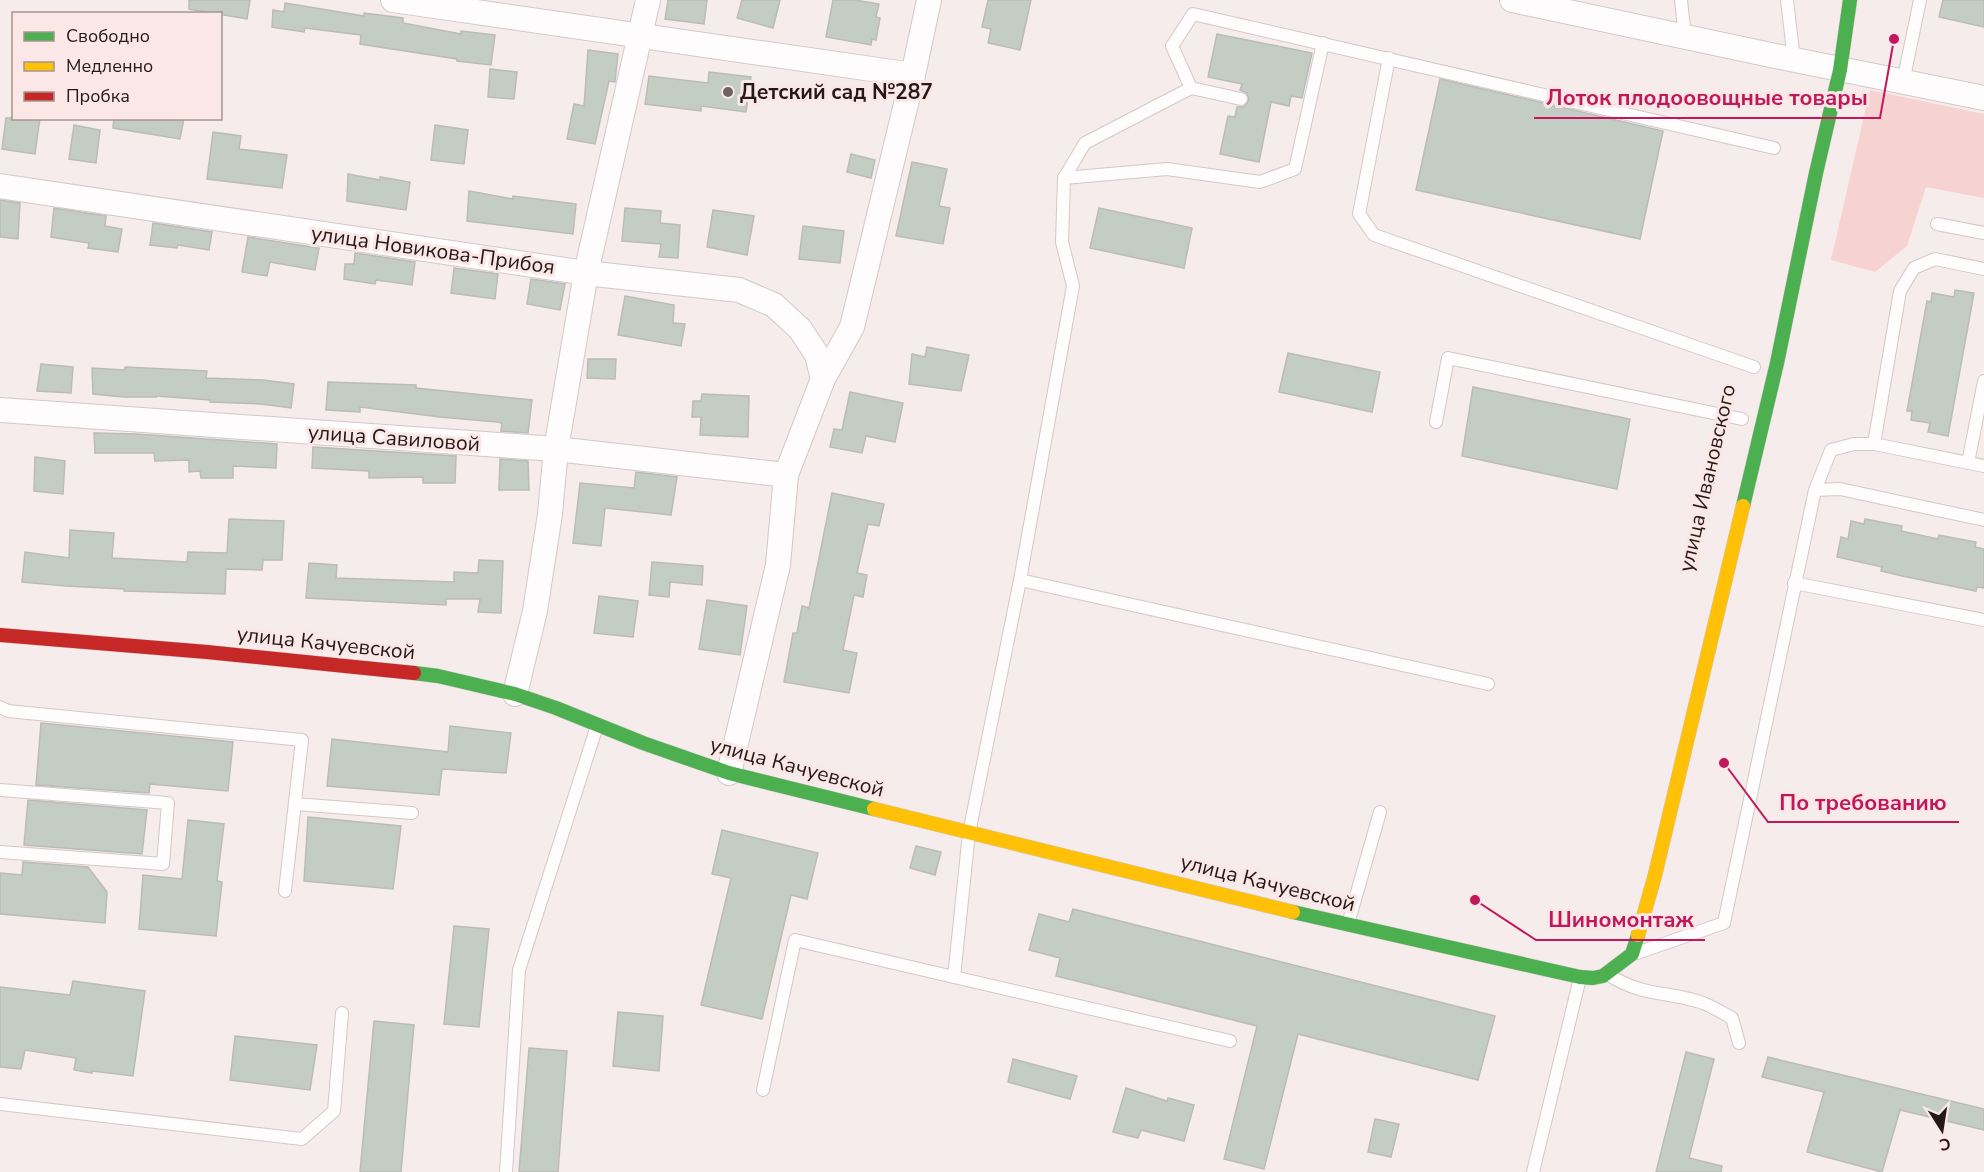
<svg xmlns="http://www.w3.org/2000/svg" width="1984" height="1172" font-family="'Nunito Sans',sans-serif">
<rect width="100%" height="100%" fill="#f7ecec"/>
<!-- green -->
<path fill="#f6d2d1" d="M1870,90L1984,114V198L1926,187L1907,246L1875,272L1831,260Z"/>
<!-- building -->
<g fill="#c4cdc3" stroke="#bbbbb7" stroke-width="1.5">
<path d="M189,0H250L247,19L189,9Z"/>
<path d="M668,0H707L704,24L665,19Z"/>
<path d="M742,0H780L773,28L737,18Z"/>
<path d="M833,0H855L879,4L876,17L880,18L876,40L872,39L871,45L826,37Z"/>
<path d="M988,0H1031L1020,50L988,43L991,29L982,27Z"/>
<path d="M1943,0H1984V27L1939,17Z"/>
<path d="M285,3L364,16V13L403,18V23L461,34V31L495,35L491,65L457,61V59L360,44L361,35L305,28L304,32L272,27L273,10L284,12Z"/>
<path d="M1217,34L1312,53L1302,98L1291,96L1289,106L1271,102L1259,162L1220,154L1228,116L1235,117L1237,107H1244L1249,100L1247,93L1240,90L1242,84L1208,77Z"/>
<path d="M588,50L618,54L615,82L609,81L595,144L567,139L574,104L584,106Z"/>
<path d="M490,69L517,72L514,99L488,97Z"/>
<path d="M709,72L751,77L746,112L701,106V111L645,104L649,76L708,83Z"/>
<path d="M1440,79L1663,131L1640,239L1416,190Z"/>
<path d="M6,118H40L35,154L2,149Z"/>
<path d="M114,118H184L180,139L113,128Z"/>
<path d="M74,125L100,130L96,163L69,159Z"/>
<path d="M435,125L468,130L464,164L431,160Z"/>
<path d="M213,132L241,136L239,149L287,155L282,188L207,179Z"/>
<path d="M851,154L875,160L871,178L847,172Z"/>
<path d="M912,162L947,169L939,206L950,208L943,244L896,236Z"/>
<path d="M348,174L380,180V177L410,182L406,210L347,201Z"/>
<path d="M469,191L513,199V196L576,204L573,234L467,221Z"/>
<path d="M0,200L20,203L18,239L0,237Z"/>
<path d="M54,208L106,216L105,226L122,229L118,252L88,248L89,243L51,237Z"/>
<path d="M625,208L661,211L660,223L680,225L678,258L659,257L661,244L622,241Z"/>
<path d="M1099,208L1192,228L1184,268L1090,248Z"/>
<path d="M713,210L754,216L747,255L707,247Z"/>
<path d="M153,223L212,232L209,250L178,245L177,248L150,245Z"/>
<path d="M803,226L844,231L840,263L799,259Z"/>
<path d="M248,237L319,248L315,270L270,262L267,276L242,272Z"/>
<path d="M355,253L415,262L412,285L376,280L375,284L344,279L345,264H354Z"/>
<path d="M454,268L498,274L495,299L451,293Z"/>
<path d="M531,279L565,284L560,310L527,304Z"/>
<path d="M1955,290L1974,293L1948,436L1928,432L1930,423L1911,420L1912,411H1907L1927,301L1931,302L1932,293L1954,297Z"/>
<path d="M625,296L674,305L673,323L685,324L681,346L618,335Z"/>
<path d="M927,347L969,355L961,391L909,384L912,354L925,357Z"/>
<path d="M1288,353L1380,372L1372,412L1279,392Z"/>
<path d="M588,359H616L615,379L587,378Z"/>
<path d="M41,364L73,367L71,393L37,391Z"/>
<path d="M125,367L207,371L206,378L263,380L294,384L291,408L261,404L210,402V400L156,396V397H123L93,394L92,368L125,370Z"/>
<path d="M328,382L416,385V388L532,400L528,433L501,431L502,423L497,422L440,417L360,407V412L326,410Z"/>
<path d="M1473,387L1630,419L1617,489L1462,456Z"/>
<path d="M850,392L903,403L895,442L866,436L862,453L830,447L834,429L842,430Z"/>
<path d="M702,394L749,396L748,437L700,435L701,417H692L693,401H701Z"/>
<path d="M94,433L136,434L277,444L276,468L233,466V478H201L200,471L189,472V460L155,461L154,453H95Z"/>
<path d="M313,447L456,456L455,483H423V477L369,478V471L312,468Z"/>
<path d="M35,457L65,461L63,494L34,491Z"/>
<path d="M500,459L528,461L529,490H499Z"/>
<path d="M636,472L677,477L671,515L605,508L601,546L573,543L580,483L634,488Z"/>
<path d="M832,493L884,504L879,526L868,524L857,573L867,575L863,597L854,595L843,650L857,653L849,693L784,682L793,633H797L802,606L809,608Z"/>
<path d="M229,519L284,521L282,560H263L262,570L226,569L225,594L124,591V589L66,586L22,582L25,552L69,558L70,530L114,533L112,558L187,562L188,552L227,553Z"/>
<path d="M1865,519L1902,526L1901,531L1938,539L1939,535L1976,542L1975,547L1984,549V588L1977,587L1976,591L1902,576L1881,571L1882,567L1837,557L1841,537L1848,539L1851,521L1864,524Z"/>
<path d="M479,560L503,561L501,613L478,612L480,599H446V605L306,598L309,563L337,565L336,578L454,582V572L478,573Z"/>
<path d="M652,562L703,566L702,585L670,582L669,597L649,595Z"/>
<path d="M599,596L638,601L633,637L594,633Z"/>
<path d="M707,600L747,606L740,655L699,649Z"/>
<path d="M41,723L233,742L228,791L150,784L149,793L36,785Z"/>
<path d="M450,726L511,733L506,773L442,769L439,795L327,786L332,739L448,752Z"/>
<path d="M28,800L147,810L142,854L24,845Z"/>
<path d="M308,817L401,826L393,889L304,881Z"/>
<path d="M188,820L224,824L217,881L222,882L216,936L139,929L143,875L182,879Z"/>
<path d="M722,830L818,853L807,899L791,895L762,1019L701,1005L731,878L712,874Z"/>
<path d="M916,846L941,852L935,875L910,868Z"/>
<path d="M23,862L88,867L107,892L105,923L0,914V873L22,875Z"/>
<path d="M1073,909L1495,1016L1478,1080L1298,1034L1264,1169L1224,1159L1257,1026L1056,976L1060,958L1029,950L1039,914L1069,922Z"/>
<path d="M454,926L489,929L479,1027L444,1024Z"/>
<path d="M73,981L145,991L133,1076L92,1071V1073L74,1070L76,1058L25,1050L21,1069L0,1067V987L70,995Z"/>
<path d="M618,1012L663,1016L659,1071L613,1066Z"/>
<path d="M374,1021L414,1025L401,1172H360Z"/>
<path d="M235,1036L317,1045L310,1090L230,1080Z"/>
<path d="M529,1048L567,1051L558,1172H519Z"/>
<path d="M1686,1052L1714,1059L1689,1158L1722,1166L1721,1172H1656Z"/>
<path d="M1768,1057L1984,1109V1130L1900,1110L1882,1172L1807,1152L1824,1092L1762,1077Z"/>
<path d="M1013,1059L1077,1076L1070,1099L1008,1082Z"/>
<path d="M1126,1088L1167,1101L1168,1098L1194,1105L1184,1141L1141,1130L1138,1138L1113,1132Z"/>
<path d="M1375,1119L1399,1124L1391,1157L1368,1152Z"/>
</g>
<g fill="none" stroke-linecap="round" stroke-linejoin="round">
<defs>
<g id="lane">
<path d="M1681,0L1685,37"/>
<path d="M1787,0L1794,60"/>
<path d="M1389,58L1359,214L1374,235L1754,367"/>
<path d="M1903,82L1920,0"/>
<path d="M1191,88L1172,46L1193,14L1774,148"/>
<path d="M1064,178L1167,169L1260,182L1295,169L1323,43"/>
<path d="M1937,224L1984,233"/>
<path d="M1436,422L1448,358L1742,419"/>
<path d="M1874,444L1900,291L1914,268L1935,259L1984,269"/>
<path d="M1968,463L1984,381"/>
<path d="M1815,490L1840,489L1984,520"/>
<path d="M1020,580L1488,684"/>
<path d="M1794,583L1984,620"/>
<path d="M0,707L8,711L302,740L285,891"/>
<path d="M0,790L168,803L163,864L0,852"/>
<path d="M295,804L412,813"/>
<path d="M1348,924L1380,812"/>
<path d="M1637,953L1724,923L1815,490L1831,450L1854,444H1874L1984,466"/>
<path d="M1609,975C1643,997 1669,991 1703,1003C1713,1007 1723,1013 1732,1018L1739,1043"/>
<path d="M1230,1041L954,977L969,833L1020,580L1073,286L1062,242L1064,178L1085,143L1191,88L1241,99"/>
<path d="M763,1090L795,940L954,977"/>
<path d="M0,1104L302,1139L334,1111L342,1013"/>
<path d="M506,1172L519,970L597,726"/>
<path d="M1533,1172L1580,978"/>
</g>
<g id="street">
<path d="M393,0L913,75"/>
<path d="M1512,0L1780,57L1984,98"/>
<path d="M0,186L586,273L739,290L774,305L800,329L817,355L823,379"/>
<path d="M0,410L556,449L786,475"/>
<path d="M515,694L535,611L550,514L556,449L586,273L648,0"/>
<path d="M729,773L778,565L786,475L823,379L852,327L913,75L929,0"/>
</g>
<g id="fast">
<path d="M1743,506L1777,363L1816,173L1840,70L1850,0"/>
<path d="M414,673L438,676L515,694L556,708L643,743L729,773L874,809"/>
<path d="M1293,912L1580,977L1593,978L1603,976L1632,954L1638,935"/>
</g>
<g id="slow">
<path d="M874,809L1293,912"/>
<path d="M1638,935L1655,875L1743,506"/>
</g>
<path id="jam" d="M0,635L207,652L414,673"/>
</defs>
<!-- lane casing -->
<use href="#lane" stroke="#d3c8c8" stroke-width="14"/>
<!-- street casing -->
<use href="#street" stroke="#d3c8c8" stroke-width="26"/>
<!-- fast casing -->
<use href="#fast" stroke="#d3c8c8" stroke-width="15"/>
<!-- slow casing -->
<use href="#slow" stroke="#d3c8c8" stroke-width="15"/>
<!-- jam casing -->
<use href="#jam" stroke="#d3c8c8" stroke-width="15"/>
<!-- lane -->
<use href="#lane" stroke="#fefcfc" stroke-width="12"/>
<!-- street -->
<use href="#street" stroke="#fefcfc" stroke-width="24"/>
<!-- fast -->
<use href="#fast" stroke="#4caf50" stroke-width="14"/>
<!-- slow -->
<use href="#slow" stroke="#ffc107" stroke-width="14"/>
<!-- jam -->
<use href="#jam" stroke="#c62828" stroke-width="14"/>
</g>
<!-- markers -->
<circle fill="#6e6262" stroke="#fce7e7" stroke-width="2" cx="728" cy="92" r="6"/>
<g text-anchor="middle" stroke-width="6" stroke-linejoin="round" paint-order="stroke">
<!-- poi labels -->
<g font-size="21" font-weight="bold" fill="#241818" stroke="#fce7e7" text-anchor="start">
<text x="740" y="99">Детский сад №287</text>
</g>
<!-- street labels -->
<g font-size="21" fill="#241818" stroke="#fce7e7">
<text transform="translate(433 250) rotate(8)" y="7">улица Новикова-Прибоя</text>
<text transform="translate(394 438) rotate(4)" y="7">улица Савиловой</text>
<text transform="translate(1707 478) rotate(-77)" y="7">улица Ивановского</text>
<text transform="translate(326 643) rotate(6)" y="7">улица Качуевской</text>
<text transform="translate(797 767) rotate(15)" y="7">улица Качуевской</text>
<text transform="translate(1268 883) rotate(14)" y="7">улица Качуевской</text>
</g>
</g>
<!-- callouts -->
<path fill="none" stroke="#c2185b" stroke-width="2" d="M1894 39L1880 118H1534M1724 763L1768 822H1959M1475 900L1536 940H1705"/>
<g fill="#c2185b" stroke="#fce7e7" stroke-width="2">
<circle cx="1894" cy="39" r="6"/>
<circle cx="1724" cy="763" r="6"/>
<circle cx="1475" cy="900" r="6"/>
</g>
<g font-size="22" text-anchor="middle" font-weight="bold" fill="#c2185b" stroke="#fce7e7" stroke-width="6" stroke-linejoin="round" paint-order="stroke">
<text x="1707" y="105">Лоток плодоовощные товары</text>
<text x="1863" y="810">По требованию</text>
<text x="1621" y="927">Шиномонтаж</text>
</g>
<!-- legend -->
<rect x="12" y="12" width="210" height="108" fill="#fce7e7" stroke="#a69494" stroke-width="1.5"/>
<rect x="24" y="32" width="30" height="9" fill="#4caf50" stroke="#a69494" stroke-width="1.5"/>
<text x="66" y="42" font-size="18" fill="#241818">Свободно</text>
<rect x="24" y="62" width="30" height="9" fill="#ffc107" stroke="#a69494" stroke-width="1.5"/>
<text x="66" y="72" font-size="18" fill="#241818">Медленно</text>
<rect x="24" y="92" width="30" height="9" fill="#c62828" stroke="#a69494" stroke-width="1.5"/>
<text x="66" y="102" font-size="18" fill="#241818">Пробка</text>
<!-- north arrow -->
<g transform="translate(1942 1130) rotate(168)" stroke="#fce7e7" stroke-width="4.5" paint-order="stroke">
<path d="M0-4.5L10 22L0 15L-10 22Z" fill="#241818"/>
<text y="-9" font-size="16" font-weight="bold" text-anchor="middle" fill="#241818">С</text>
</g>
</svg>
